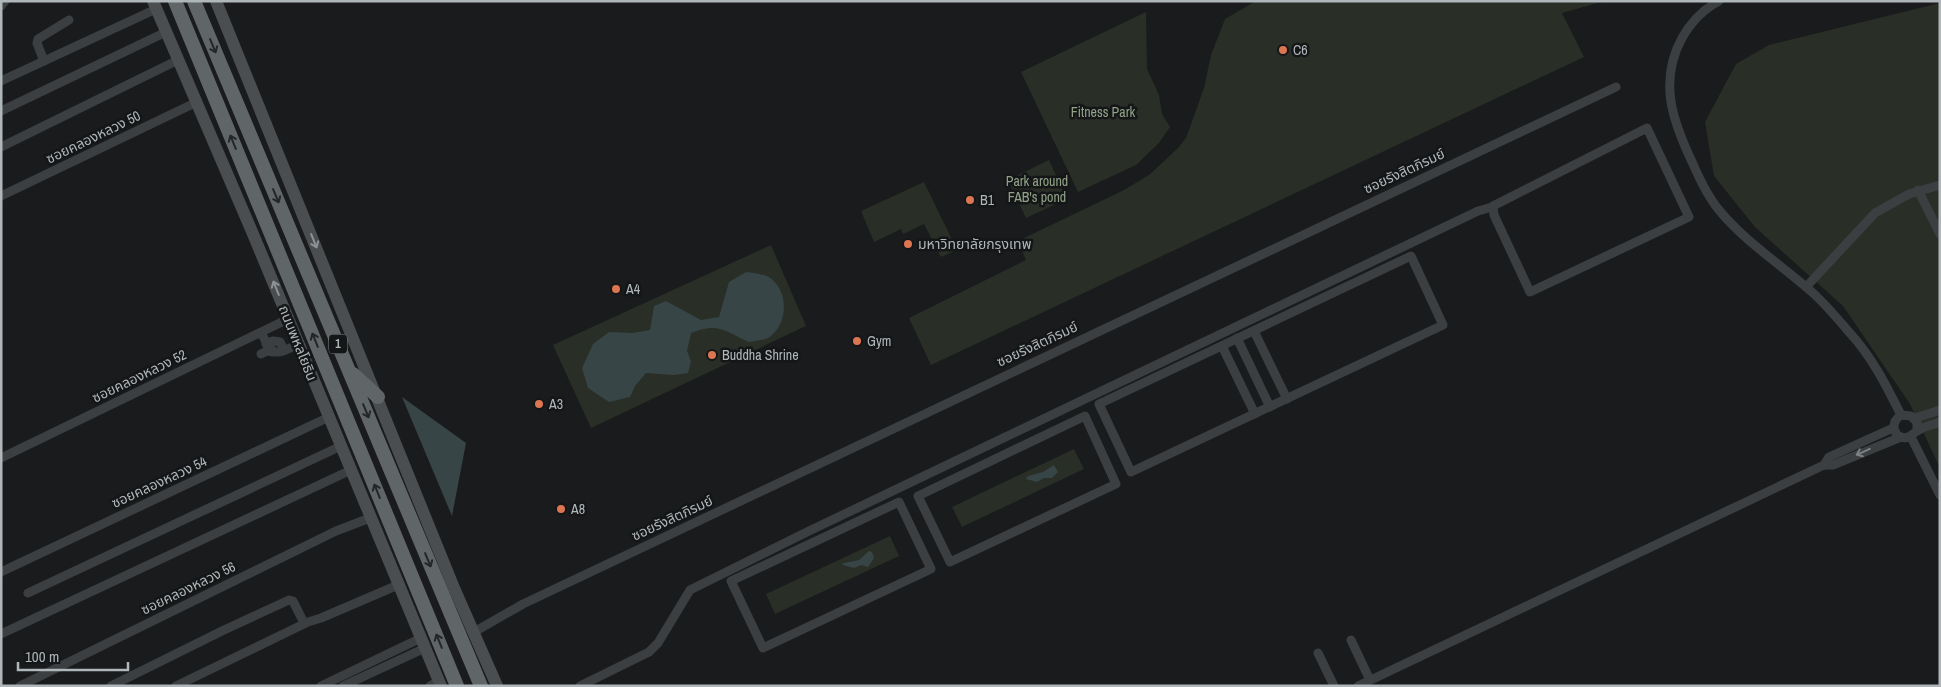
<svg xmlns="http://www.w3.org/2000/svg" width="1941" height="687" font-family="'Archivo Narrow','Noto Sans Thai',sans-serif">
<rect width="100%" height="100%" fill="#1a1b1c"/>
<!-- green -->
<g fill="#292e27">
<path d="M1256,1H1605L1562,13L1584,57L931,365L909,318L1026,260L1018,241L1124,190L1149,175L1178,148L1186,138L1204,88L1211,55L1225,19Z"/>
<path d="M1940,3V468L1910,404L1843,306L1755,227L1714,176L1705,122L1736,64L1769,45Z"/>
<path d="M1146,12L1147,69L1159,95L1162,114L1170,127L1159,143L1136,165L1078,192L1021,72Z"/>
<path d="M1049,160L1067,199L1026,218L1008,180Z"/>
<path d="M924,182L957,250L941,257L924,224L903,234L901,229L874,242L861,211Z"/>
<path d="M771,245L806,326L591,428L553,345Z"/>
<path d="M1074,449L1084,469L962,527L952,507Z"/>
<path d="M890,536L899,556L775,614L766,594Z"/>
</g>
<!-- water -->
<g fill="#374546">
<path d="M746,272C753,273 763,274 769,277C789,290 789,325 768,338C763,340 755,341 749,342C724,331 719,322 691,333L687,351L691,361L688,373L674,375L646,373L635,386L630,397L609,402L588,388L582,368L593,344L609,332L633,333L650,330L654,306L666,301L701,320L719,317L729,282Z"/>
<path d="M402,397L466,443L452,516Z"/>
<path d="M1054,465L1058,472L1052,478H1044L1037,482L1026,479L1028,476L1043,472Z"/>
<path d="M869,551L872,552L874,558L868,567L861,565L854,568L843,565L842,564L844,563L859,560Z"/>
</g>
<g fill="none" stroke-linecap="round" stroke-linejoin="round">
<!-- minor -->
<g stroke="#3c3f41" stroke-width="9">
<path d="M1719,1C1702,10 1691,22 1682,38C1658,82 1673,122 1693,164C1700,180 1708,197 1719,210C1745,242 1783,266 1813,293C1826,305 1838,319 1849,332C1872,357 1886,385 1901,415"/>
<path d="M1,6L5,1"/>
<path d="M44,61L37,43L38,39L69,20"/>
<path d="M1,81L156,9"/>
<path d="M1,111L166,32"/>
<path d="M1,147L178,60"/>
<path d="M1918,190L1940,234"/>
<path d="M1,196L197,102"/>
<path d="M1411,256L1443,325L1131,472L1099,404Z"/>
<path d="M1806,287L1875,213L1909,194L1940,185"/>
<path d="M1254,331L1287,399"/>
<path d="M263,336C273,359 279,353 299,344"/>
<path d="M1237,338L1270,407"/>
<path d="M266,344L273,341L280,342L284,350"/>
<path d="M1222,346L1255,414"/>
<path d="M261,354L267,351L273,352"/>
<path d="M1085,416L1116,484L950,562L918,496Z"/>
<path d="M1915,418L1940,410"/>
<path d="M1917,430V422L1911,416L1901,415C1893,421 1892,427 1897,435C1908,442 1911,434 1919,430C1925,426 1933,425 1940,422"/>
<path d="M1911,437L1940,495"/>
<path d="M1,458L288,319"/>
<path d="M1824,465L1829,457L1893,428"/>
<path d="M899,502L931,569L763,648L731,581Z"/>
<path d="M1,572L329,417"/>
<path d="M28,593L341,446"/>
<path d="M474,632L523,604L1616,87"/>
<path d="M1,634L351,470"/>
<path d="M1351,640L1370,680"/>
<path d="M1318,653L1334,686"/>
<path d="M20,686L336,531L370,518"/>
<path d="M111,686L224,630L289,600L293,601L304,623"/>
<path d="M176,686L308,622L321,618L398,585"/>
<path d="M321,686L421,638"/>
<path d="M343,686L425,648"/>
<path d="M430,686L439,681"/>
<path d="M580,686L649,652L658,643L690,590L809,531L1478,211L1492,207L1493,206L1647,128L1689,217L1530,292L1494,215L1493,206"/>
<path d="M1358,686L1824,465H1833L1901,437"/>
</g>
<!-- secondary -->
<g stroke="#4a4e50" stroke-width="12">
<path d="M153,1L253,234L441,686"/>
<path d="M216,1L454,588L497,686"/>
</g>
<!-- trunk -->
<g stroke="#606668" stroke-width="14">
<path d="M175,1L457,686"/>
<path d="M194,1L481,686"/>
<path d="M353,374L378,397"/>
</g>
</g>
<!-- one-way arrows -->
<defs><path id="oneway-shaft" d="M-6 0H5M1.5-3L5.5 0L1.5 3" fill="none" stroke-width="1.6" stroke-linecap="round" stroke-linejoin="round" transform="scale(1.25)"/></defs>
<g stroke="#242627">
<use href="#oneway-shaft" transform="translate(213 46) rotate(67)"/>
<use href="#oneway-shaft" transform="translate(233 142) rotate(-112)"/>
<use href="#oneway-shaft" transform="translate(276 196) rotate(67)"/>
<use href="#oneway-shaft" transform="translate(315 340) rotate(-112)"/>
<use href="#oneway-shaft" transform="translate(366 411) rotate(67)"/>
<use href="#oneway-shaft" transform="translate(377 491) rotate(-112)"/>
<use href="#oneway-shaft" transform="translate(428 560) rotate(67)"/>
<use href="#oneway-shaft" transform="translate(439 641) rotate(-112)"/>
</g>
<g stroke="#8c9295">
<use href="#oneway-shaft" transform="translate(314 241) rotate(68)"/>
<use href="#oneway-shaft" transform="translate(276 288) rotate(-112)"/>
</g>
<use stroke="#7b8184" href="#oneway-shaft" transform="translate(1863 452) rotate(156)"/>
<!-- markers -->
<g fill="#dc7652" stroke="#151617" stroke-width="2">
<circle cx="1283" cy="50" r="5"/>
<circle cx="970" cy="200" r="5"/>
<circle cx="908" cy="244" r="5"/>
<circle cx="616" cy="289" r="5"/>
<circle cx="857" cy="341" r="5"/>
<circle cx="712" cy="355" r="5"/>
<circle cx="539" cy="404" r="5"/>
<circle cx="561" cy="509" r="5"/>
</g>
<g text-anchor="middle" stroke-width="5" stroke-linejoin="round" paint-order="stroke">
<!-- shield labels -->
<rect fill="#151617" stroke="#818789" stroke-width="1" x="329" y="334.5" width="18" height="19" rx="4"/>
<g font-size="12" font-weight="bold" fill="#afb7ba">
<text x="338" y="348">1</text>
</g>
<!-- poi labels -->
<g font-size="14" fill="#afb7ba" stroke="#151617" text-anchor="start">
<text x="1293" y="55">C6</text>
<text x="980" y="205">B1</text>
<text x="918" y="249">มหาวิทยาลัยกรุงเทพ</text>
<text x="626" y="294">A4</text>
<text x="867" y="346">Gym</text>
<text x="722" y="360">Buddha Shrine</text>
<text x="549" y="409">A3</text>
<text x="571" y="514">A8</text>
</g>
<!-- park labels -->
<g font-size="14" fill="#91a288" stroke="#151617">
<text x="1103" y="117">Fitness Park</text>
<text x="1037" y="186">Park around<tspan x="1037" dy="16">FAB's pond</tspan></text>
</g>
<!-- street labels -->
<g font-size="14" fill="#afb7ba" stroke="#151617">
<text transform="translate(93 137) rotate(-26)" y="5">ซอยคลองหลวง 50</text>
<text transform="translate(1404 171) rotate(-25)" y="5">ซอยรังสิตภิรมย์</text>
<text transform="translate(298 343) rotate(68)" y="5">ถนนพหลโยธิน</text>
<text transform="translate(1037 344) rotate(-25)" y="5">ซอยรังสิตภิรมย์</text>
<text transform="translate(139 376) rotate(-26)" y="5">ซอยคลองหลวง 52</text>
<text transform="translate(159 482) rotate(-25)" y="5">ซอยคลองหลวง 54</text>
<text transform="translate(672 518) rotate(-25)" y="5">ซอยรังสิตภิรมย์</text>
<text transform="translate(188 588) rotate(-26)" y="5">ซอยคลองหลวง 56</text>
</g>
</g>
<!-- border -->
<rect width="1941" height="687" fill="none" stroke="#afb7ba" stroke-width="5"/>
<!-- scale -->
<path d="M18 662v8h110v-8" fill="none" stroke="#afb7ba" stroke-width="2.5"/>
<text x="25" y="662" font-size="15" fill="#afb7ba" stroke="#151617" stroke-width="4" paint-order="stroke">100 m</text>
</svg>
